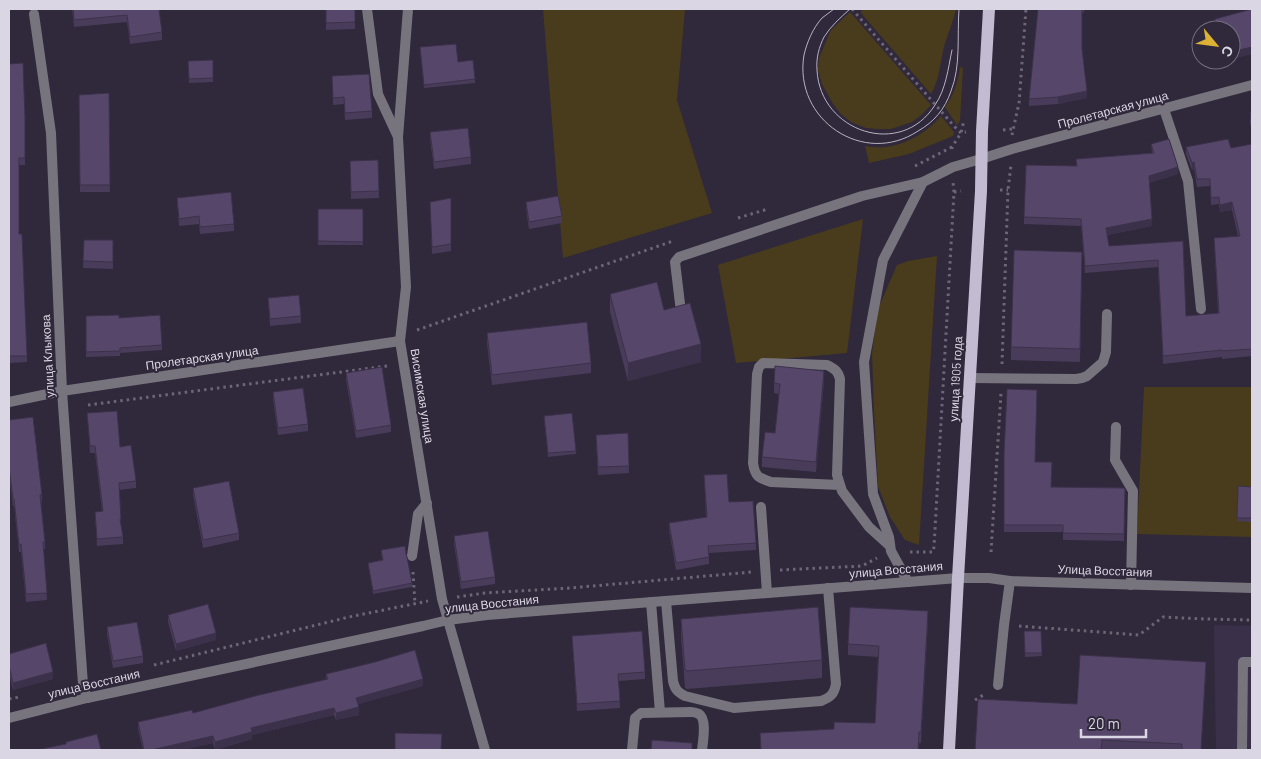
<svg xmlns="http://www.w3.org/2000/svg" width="1261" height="759" font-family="Barlow,sans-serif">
<rect width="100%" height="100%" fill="#30283b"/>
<!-- built -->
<path fill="#3b304a" d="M1214,625L1252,626V750H1216Z"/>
<!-- green -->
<g fill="#493c1c">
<path d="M543,9H685L677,100L712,213L563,258Z"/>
<path d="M864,9H956C953,23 946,37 943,51C940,65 939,81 931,94L861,13V11Z"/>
<path d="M850,12L931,105L920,116L912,122L891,129H878L866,128L851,122L841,114L833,104L822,84L818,70L819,58L831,30Z"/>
<path d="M960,67L963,68L960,121L957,125L945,107C954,95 958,82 960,67Z"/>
<path d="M941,116L954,132L953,136L909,154L869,163L865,146C894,152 923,137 941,116Z"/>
<path d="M863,219L847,353L736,363L718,265Z"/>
<path d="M937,256L919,545L905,540L890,517L878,486L874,411L872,353L878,309L897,265L908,261Z"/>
<path d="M1144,387H1252V537L1137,534Z"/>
</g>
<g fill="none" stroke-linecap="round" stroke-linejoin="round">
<!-- path -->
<g stroke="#6d6677" stroke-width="3" stroke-dasharray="2.5 4" stroke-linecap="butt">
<path d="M852,9L953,125L961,133L966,132"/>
<path d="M1003,130L1013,129"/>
<path d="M1012,135L1019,103L1026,9"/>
<path d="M952,149V147L961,133L964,120"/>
<path d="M915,166L952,147"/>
<path d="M1000,190H1008"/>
<path d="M954,192L961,191"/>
<path d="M738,218L768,209"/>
<path d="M417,330L673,241"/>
<path d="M1002,364L1008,190L1011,165"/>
<path d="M88,405L387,366L388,364"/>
<path d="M910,552H933L934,547L954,192L953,182"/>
<path d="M991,552L1001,393"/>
<path d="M780,570L862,566L877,558"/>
<path d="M413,572L415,604"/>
<path d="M457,597L485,593L570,588L752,572"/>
<path d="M1019,626L1139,635L1163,617L1205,619L1252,620"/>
<path d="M154,665L349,617L428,601"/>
<path d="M9,699L20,697"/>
<path d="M975,700L985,694"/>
</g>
<!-- service -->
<g stroke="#78747e" stroke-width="10">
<path d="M367,9L378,94L398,137"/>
<path d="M1164,109L1188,181L1201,309"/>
<path d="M681,312L675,262L679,257L862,196L923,182"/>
<path d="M970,378L1076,379L1082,378L1087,376L1103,362L1106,352L1107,314"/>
<path d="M1116,427L1115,460L1133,491L1131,585"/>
<path d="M840,485L771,482C759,478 755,477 753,463L757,374L759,367L763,363L827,365C835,369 838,371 840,379L837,475L842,491L869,527L890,546"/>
<path d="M761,507L767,593"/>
<path d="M412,556L418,514L427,503"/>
<path d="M908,582L891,551L889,537L873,494L864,362L883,260L923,182L953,167L981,159"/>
<path d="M666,601L673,681C675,689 677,692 685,696L734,708L821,701C831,697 834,694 836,684L828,588"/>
<path d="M651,602L660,712"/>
<path d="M998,685L1004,625L1010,581"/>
<path d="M632,750L635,718L641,713L691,712C693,712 697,713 699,714C707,719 703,741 702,750"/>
<path d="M1242,750L1243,662H1252"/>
</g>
<!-- minor -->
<g stroke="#78747e" stroke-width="10">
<path d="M408,9L398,137L406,287L400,341L442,599L485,750"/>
<path d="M34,14L51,133L62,391L83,684L87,698"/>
<path d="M981,159L1012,149L1252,85"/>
<path d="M9,402L62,391L400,341"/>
</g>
<!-- tertiary -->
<path stroke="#78747e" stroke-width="10" d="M9,718L87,698L423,626L448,620L487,615L958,578H989L1010,581L1252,588"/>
<!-- primary -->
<path stroke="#c3bbd1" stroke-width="12" d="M949,750L958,578L981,191L982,131L989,9"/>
<!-- tram -->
<g stroke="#b8b3c1" stroke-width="1">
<path d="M834,9C830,12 826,15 822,18C813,28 807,42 804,55C793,120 864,167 918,131C934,122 945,109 951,91C961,66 957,36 959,9"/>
<path d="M850,9C840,18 831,26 824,37C819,47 816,58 817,70C820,132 901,159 935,105C946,89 948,69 952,50"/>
</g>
</g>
<!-- wall -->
<g fill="#493c5b">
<path d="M72,9H131L162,32V40L130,44L127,22L74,27Z"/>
<path d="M326,9H355V29L326,30Z"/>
<path d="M1038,9H1084V13L1082,12V49L1087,98L1058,104L1029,106V99Z"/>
<path d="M1252,9V54L1231,59V30H1216L1215,26V19Z"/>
<path d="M420,51L458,62L475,79V83L424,88Z"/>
<path d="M213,60V82L189,83L188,61Z"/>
<path d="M9,64L25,117V165H19V234L27,356V362L9,363Z"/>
<path d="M332,76L372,111V118L345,120L344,104L333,105Z"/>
<path d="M109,93L110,192H80L79,95Z"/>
<path d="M1250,112H1252V133L1250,123Z"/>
<path d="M430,132L471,157V164L434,169L430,139Z"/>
<path d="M1151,144L1178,174L1149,183L1152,226L1107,235L1109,246L1183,241L1186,316L1218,313L1214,238L1238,236L1232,210L1220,212L1219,204L1211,205L1210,186L1197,187L1194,169L1192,170L1186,154V147L1231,148L1252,144V356L1222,359V357L1163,364L1158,267L1085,273L1081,226L1024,224V217L1076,166V159L1152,153Z"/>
<path d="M378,160L379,198L351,199L350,161Z"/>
<path d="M177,198L234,224V231L200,234L199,224L179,226Z"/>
<path d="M451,198V251L432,254L430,202Z"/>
<path d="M526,202L562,216V223L529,229L526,209Z"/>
<rect x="318" y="209" width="45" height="36"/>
<path d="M84,240H113V269L83,268Z"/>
<path d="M1082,252L1080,362L1011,360V347Z"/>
<path d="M610,294L664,310L701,362L628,381L610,312Z"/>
<path d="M268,298L301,316V323L270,326Z"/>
<path d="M86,316L119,318L162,345V350L120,353V356L86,357Z"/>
<path d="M487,333L591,363V373L492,385L487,344Z"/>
<path d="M346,373L391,425V432L356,438L346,380Z"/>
<path d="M824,381L816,472L762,467V457L775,433L779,394L774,393V383Z"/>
<path d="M273,392L308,424V431L278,435L273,400Z"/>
<path d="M87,413L120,447L136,481V488L119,490L121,526L123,537V544L97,546L95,512L102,511L95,453H90Z"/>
<path d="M544,419L576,451V454L548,457Z"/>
<path d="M9,420L42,495V502H41L45,542V549H43L47,600L26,602L21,552H19L14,506H13L9,474Z"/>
<path d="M596,442L629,466V473L598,475Z"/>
<path d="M1004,454L1035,462L1051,487L1125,488L1124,541L1063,540V532H1004Z"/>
<path d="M704,475L729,502L756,543V550L709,553V564L676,570L669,530V523L706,517Z"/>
<path d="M1238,486L1252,487V522L1237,521Z"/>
<path d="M193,488L239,533V540L203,548L193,495Z"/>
<path d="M454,536L495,577V584L461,589L454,544Z"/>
<path d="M381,550L406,554L412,583V587L373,594L368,563L382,560Z"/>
<path d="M168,615L216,640L176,651L168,622Z"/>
<path d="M681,619L822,660V678L687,689L685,688L681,637Z"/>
<path d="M928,622L921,743H919V750H761L760,733L834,729L875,723L878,657L848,655V644Z"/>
<path d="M107,627L143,656V663L113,668L107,634Z"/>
<path d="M1024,631H1041L1042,656L1025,657Z"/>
<path d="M572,636L645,672V679L619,681L620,708L577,711Z"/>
<path d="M9,654L53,679L13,690L9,673Z"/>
<path d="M1206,671L1201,750H1129L1102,749V750H975L1077,704Z"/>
<path d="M326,674L423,686L358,704L359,715L336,720L334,715L252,735V739L215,750L213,743L182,750H143L138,729V722L193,713L326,680Z"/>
</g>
<!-- shaded-wall -->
<g fill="#3c314a">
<path d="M1252,47V54L1231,59V52Z"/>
<path d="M1087,91V98L1058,104V97Z"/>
<path d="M1194,162V169L1192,170V163Z"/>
<path d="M1178,167V174L1149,183V176Z"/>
<path d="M1232,202V210L1220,212V205Z"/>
<path d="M1152,219V226L1106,235V228Z"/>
<path d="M701,344V362L628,381V363Z"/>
<path d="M824,371V381L816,472V462Z"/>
<path d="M928,611V622L921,743V732Z"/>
<path d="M216,633V640L176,651V644Z"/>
<path d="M1206,662V671L1201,750Z"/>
<path d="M53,672V679L13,690V683Z"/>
<path d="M423,679V686L356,705V698Z"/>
<path d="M359,707V715L336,720V713Z"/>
<path d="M334,708V715L252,735V739L215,750V742L251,728Z"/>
<path d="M213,736V743L182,750H151Z"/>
</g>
<!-- building -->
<g fill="#55466a" stroke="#3c314a">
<path d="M73,9H159L162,32L130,37L127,15L74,20Z"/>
<path d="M326,9H355V22L326,23Z"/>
<path d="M1038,9H1082V49L1087,91L1058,97L1029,99Z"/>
<path d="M1252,9V47L1231,52V30H1218L1215,19Z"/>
<path d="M456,44L458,62L473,60L475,79L424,85L420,47Z"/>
<path d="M213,60V78L189,79L188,61Z"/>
<path d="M23,63L25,117V158H19V234H22L27,356H9V64Z"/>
<path d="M369,74L372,111L345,113L344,97L333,98L332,76Z"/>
<path d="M109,93L110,185H80L79,95Z"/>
<path d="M1250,112H1252V123Z"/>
<path d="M468,128L471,157L434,162L430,132Z"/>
<path d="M1169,139L1178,167L1149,176L1152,219L1106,228L1109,246L1183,241L1186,316L1219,313L1214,238L1240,236L1232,202L1220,205L1219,197L1211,198L1210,179H1197L1194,162L1192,163L1186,147L1228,139L1231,148L1252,144V349L1222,351V350L1163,356L1158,260L1085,266L1081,219L1024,217L1026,165L1077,166L1076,159L1154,153L1151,144Z"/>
<path d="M378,160L379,191L351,192L350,161Z"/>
<path d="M231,192L234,224L200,227L199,216L179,219L177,198Z"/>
<path d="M558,196L562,216L529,222L526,202Z"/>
<path d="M451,198V244L432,247L430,202Z"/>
<path d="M318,209H363V242L318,241Z"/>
<path d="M84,240H113V262L83,261Z"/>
<path d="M1014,250L1082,252L1080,349L1011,347Z"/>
<path d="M657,282L664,310L690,303L701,344L628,363L610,294Z"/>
<path d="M299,295L301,316L270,319L268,298Z"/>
<path d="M119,315V318L160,315L162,345L120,348V351L86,352V316Z"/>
<path d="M587,322L591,363L492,375L487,333Z"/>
<path d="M775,366L824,371L816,462L762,457L765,432L775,433L780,384L774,383Z"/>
<path d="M382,367L391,425L356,431L346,373Z"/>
<path d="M303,388L308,424L278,428L273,392Z"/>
<path d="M1007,389L1037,390L1035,462H1052L1051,487L1125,488L1124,534L1063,533V525H1004V454Z"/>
<path d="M117,411L120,447L131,445L136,481L119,483L121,519H120L123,537L97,539L95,512L103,511L95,446H90L87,413Z"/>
<path d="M572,413L576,451L548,453L544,416Z"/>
<path d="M33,417L42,495H40L45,542H43L47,593L26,594L21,544L19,545L14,499H13L9,467V420Z"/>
<path d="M628,433L629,466L598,467L596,435Z"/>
<path d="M727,474L729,502L753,501L756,543L708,546L709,557L676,563L669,523L707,517L704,475Z"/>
<path d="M229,481L239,533L203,540L193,488Z"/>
<path d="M1238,486L1252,487V518H1237Z"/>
<path d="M488,531L495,577L461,582L454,536Z"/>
<path d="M405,546L406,554L407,557L412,583L373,591L368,563L383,560L381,550Z"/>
<path d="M208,604L216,633L176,644L168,615Z"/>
<path d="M818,607L822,660L687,671L685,670L681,619Z"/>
<path d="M850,607L928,611L921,732H919L918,750H761L760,733L834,729V722L875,723L879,646L848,644Z"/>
<path d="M137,622L143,656L113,661L107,627Z"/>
<path d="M642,631L645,672L618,674L620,701L577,704L572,636Z"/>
<path d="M1024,631H1041L1042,653H1025Z"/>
<path d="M46,643L53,672L13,683L9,666V654Z"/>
<path d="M415,650L423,679L356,698L359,707L336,713L334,708L251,728L252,732L215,742L213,736L151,750H144L138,722L192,710L193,713L259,695L328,679L326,674L375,662Z"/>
<path d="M1080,655L1206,662L1201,750H1182V744L1102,740L1101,750H975L978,699L1077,704Z"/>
<path d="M395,733L442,734L441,750H395Z"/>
<path d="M97,734L101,750H36L66,744V742Z"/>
<path d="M652,740L692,743V750H651Z"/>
</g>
<g text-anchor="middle" stroke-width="4" stroke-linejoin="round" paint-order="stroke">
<!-- street labels -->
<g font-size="12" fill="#dbd6e3" stroke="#30283b">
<text transform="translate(1113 110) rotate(-15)" y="4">Пролетарская улица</text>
<text transform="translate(48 356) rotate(-93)" y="4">улица Клыкова</text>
<text transform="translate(202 358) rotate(-8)" y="4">Пролетарская улица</text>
<text transform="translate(956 379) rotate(-87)" y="4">улица 1905 года</text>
<text transform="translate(422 396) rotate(81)" y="4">Висимская улица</text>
<text transform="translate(896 570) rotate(-5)" y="4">улица Восстания</text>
<text transform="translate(1105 571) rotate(2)" y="4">Улица Восстания</text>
<text transform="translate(492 604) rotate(-6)" y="4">улица Восстания</text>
<text transform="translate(94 684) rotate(-13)" y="4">улица Восстания</text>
</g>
</g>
<!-- border -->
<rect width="1261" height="759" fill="none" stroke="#dbd6e3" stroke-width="20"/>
<!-- north arrow -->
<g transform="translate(1216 45) rotate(119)"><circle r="24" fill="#30283b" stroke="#746e7e"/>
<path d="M0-4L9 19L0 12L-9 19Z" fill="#ddb133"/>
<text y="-8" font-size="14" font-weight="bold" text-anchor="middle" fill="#dbd6e3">С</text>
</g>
<!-- scale -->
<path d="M1081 729v8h65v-8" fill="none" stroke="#dbd6e3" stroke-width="2.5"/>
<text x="1088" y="729" font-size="15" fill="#dbd6e3" stroke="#30283b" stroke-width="4" paint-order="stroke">20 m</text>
</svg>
